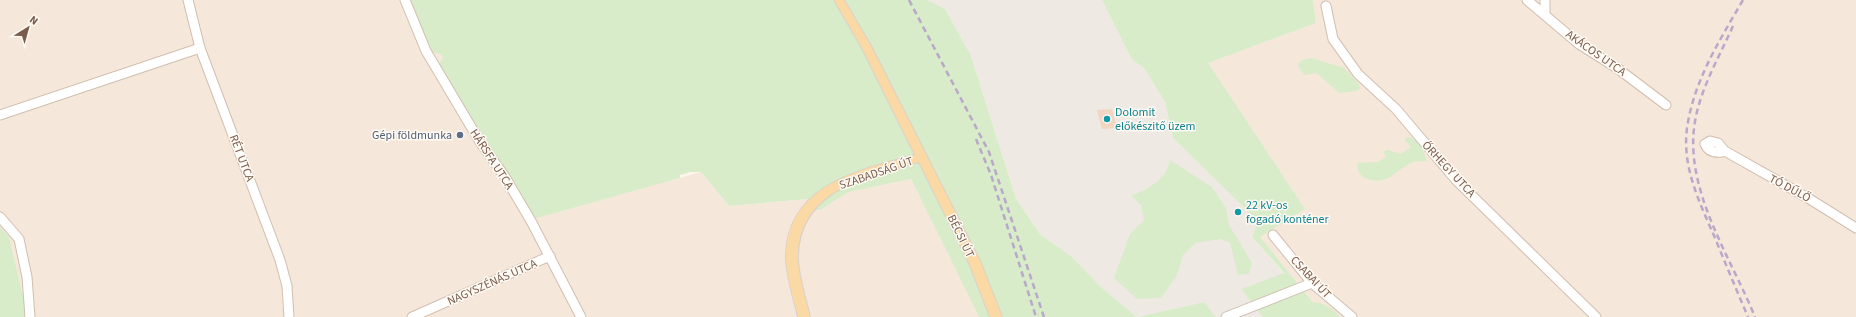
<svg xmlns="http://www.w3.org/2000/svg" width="1856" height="317" font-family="'Source Sans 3',sans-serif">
<rect width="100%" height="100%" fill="#fdf6ec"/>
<!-- residential -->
<g fill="#f5e8da">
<path d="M0,0H406L429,53L441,54L534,219L701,172L729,206L820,198L822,209L849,192L911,179L979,317H28L9,237L0,227Z"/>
<path d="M1313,0H1856V317H1313L1311,300L1259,237L1305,209L1207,63L1316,23Z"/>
</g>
<!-- industrial -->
<path fill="#efe9e4" d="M927,0H1102L1132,60L1144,68L1165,102L1173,138L1258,221L1252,237L1284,274L1241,289L1263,317H1216L1204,302L1137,317L1101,287L1072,257L1040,234L1016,199L971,56Z"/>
<!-- green -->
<g fill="#d8ecc9">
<path d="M406,0H927L945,9L971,56L1016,199L1040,234L1072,257L1101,287L1137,317H979L911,179L849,192L822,209L812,211L820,198L729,206L701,172H690L680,175V178L534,219L470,123L439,65L443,58L441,54L429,53Z"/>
<path d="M1102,0H1313L1316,23L1208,63L1305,209L1260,237L1311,300L1312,302C1324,303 1332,307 1340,317H1263L1241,289L1284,273L1252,237L1258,221L1173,138L1165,102L1144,68L1132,60Z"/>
<path d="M1312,58L1344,68L1359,84L1360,88L1357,91L1339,93L1317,73L1305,75L1300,70L1298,64L1302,60Z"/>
<path d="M1409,137C1425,144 1421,148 1427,161C1423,161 1418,161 1414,162C1396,167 1390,188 1365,178C1359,175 1357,169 1357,163L1378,162L1386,157L1383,151L1388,150L1401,154L1411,147L1404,139Z"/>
<path d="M1170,160L1212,187L1226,208L1229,225L1252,263L1249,274L1238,275L1230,243L1221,239L1195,243L1183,255L1177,275L1161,298L1137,299L1114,278L1130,234L1144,220L1141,205L1131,196C1149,188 1166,181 1170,160Z"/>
<path d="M0,227L9,237L28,317H0Z"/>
<path d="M1204,302L1216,317H1137Z"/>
</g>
<!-- building -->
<path fill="#f3d5c3" d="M1112,109L1117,128L1102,129L1097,110Z"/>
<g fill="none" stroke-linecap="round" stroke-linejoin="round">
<defs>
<g id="minor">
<path d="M188,0L200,48L280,260L287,286L289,317"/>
<path d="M405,0L426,51L480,142L505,177L531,221L581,317"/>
<path d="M1527,0L1579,44L1617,68L1666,105"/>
<path d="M1545,0V15"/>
<path d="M1326,6L1333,39L1358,74L1396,109L1456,180L1596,317"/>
<path d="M0,115L200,48"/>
<path d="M1710,141L1718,143L1723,149L1722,152C1714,153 1708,151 1705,144Z"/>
<path d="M1723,150L1808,198L1856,228"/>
<path d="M0,217L19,239L27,277L30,317"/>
<path d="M1273,235L1312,283L1352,317"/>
<path d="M412,317L550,256"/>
<path d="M1226,317L1312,283"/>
</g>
<path id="major" d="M834,0H844L871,46L981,263L1002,317H990L969,263L919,162C866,176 796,191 798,260C799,280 806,298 810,317H798C794,298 787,280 786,260C784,186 858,170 915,155L861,46Z"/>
</defs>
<!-- minor casing -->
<use href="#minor" stroke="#d1beb0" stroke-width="11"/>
<!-- major casing -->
<use href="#major" stroke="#dad1cd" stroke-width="2"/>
<!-- minor -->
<use href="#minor" stroke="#fff" stroke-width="9"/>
<!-- major -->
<use href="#major" fill="#fbd9a5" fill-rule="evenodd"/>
<!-- rail -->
<g stroke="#b9a8c9" stroke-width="2.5" stroke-dasharray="6 4" stroke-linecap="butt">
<path d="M909,0L989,152L1044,317"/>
<path d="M1743,0C1721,38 1696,77 1688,122C1680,164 1699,201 1715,238C1726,265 1737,291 1748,317"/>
<path d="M1733,26C1720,55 1703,84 1696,116C1681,186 1730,255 1755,317"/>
<path d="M976,139L991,175L1036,317"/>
</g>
</g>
<!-- markers -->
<g fill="#0f9aa8" stroke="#fffaf3" stroke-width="1.5">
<circle cx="1107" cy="119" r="4"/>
<circle cx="1238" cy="212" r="4"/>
</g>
<circle fill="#5c6f8a" stroke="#fffaf3" stroke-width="1.5" cx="460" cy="135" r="4"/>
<g text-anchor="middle" stroke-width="3" stroke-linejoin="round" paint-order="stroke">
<!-- street labels -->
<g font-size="12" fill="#7a5c4d" stroke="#fffaf3">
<text transform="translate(1596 53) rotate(35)" y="4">AKÁCOS UTCA</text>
<text transform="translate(242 158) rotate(69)" y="4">RÉT UTCA</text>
<text transform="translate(492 159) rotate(57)" y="4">HÁRSFA UTCA</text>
<text transform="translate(1449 169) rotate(47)" y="4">ŐRHEGY UTCA</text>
<text transform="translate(876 173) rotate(-19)" y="4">SZABADSÁG ÚT</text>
<text transform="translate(1790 188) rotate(28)" y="4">TÓ DŰLŐ</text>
<text transform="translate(961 236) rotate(64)" y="4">BÉCSI ÚT</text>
<text transform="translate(1311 277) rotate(47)" y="4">CSABAI ÚT</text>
<text transform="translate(492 282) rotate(-24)" y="4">NAGYSZÉNÁS UTCA</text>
</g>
<!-- culture labels -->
<g font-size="12" fill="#0d838f" stroke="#fffaf3" text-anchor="start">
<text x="1115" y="116">Dolomit<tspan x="1115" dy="14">előkészitő üzem</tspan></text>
<text x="1246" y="209">22 kV-os<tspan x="1246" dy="14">fogadó konténer</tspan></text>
</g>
<!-- service labels -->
<g font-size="12" fill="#4e5e75" stroke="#fffaf3" text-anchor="end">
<text x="452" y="139">Gépi földmunka</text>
</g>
</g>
<!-- north arrow -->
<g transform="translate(28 28) rotate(37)" stroke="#fffaf3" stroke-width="3" paint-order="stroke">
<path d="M0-3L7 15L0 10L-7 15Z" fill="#7a5c4d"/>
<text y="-6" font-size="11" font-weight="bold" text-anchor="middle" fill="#7a5c4d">N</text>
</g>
</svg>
